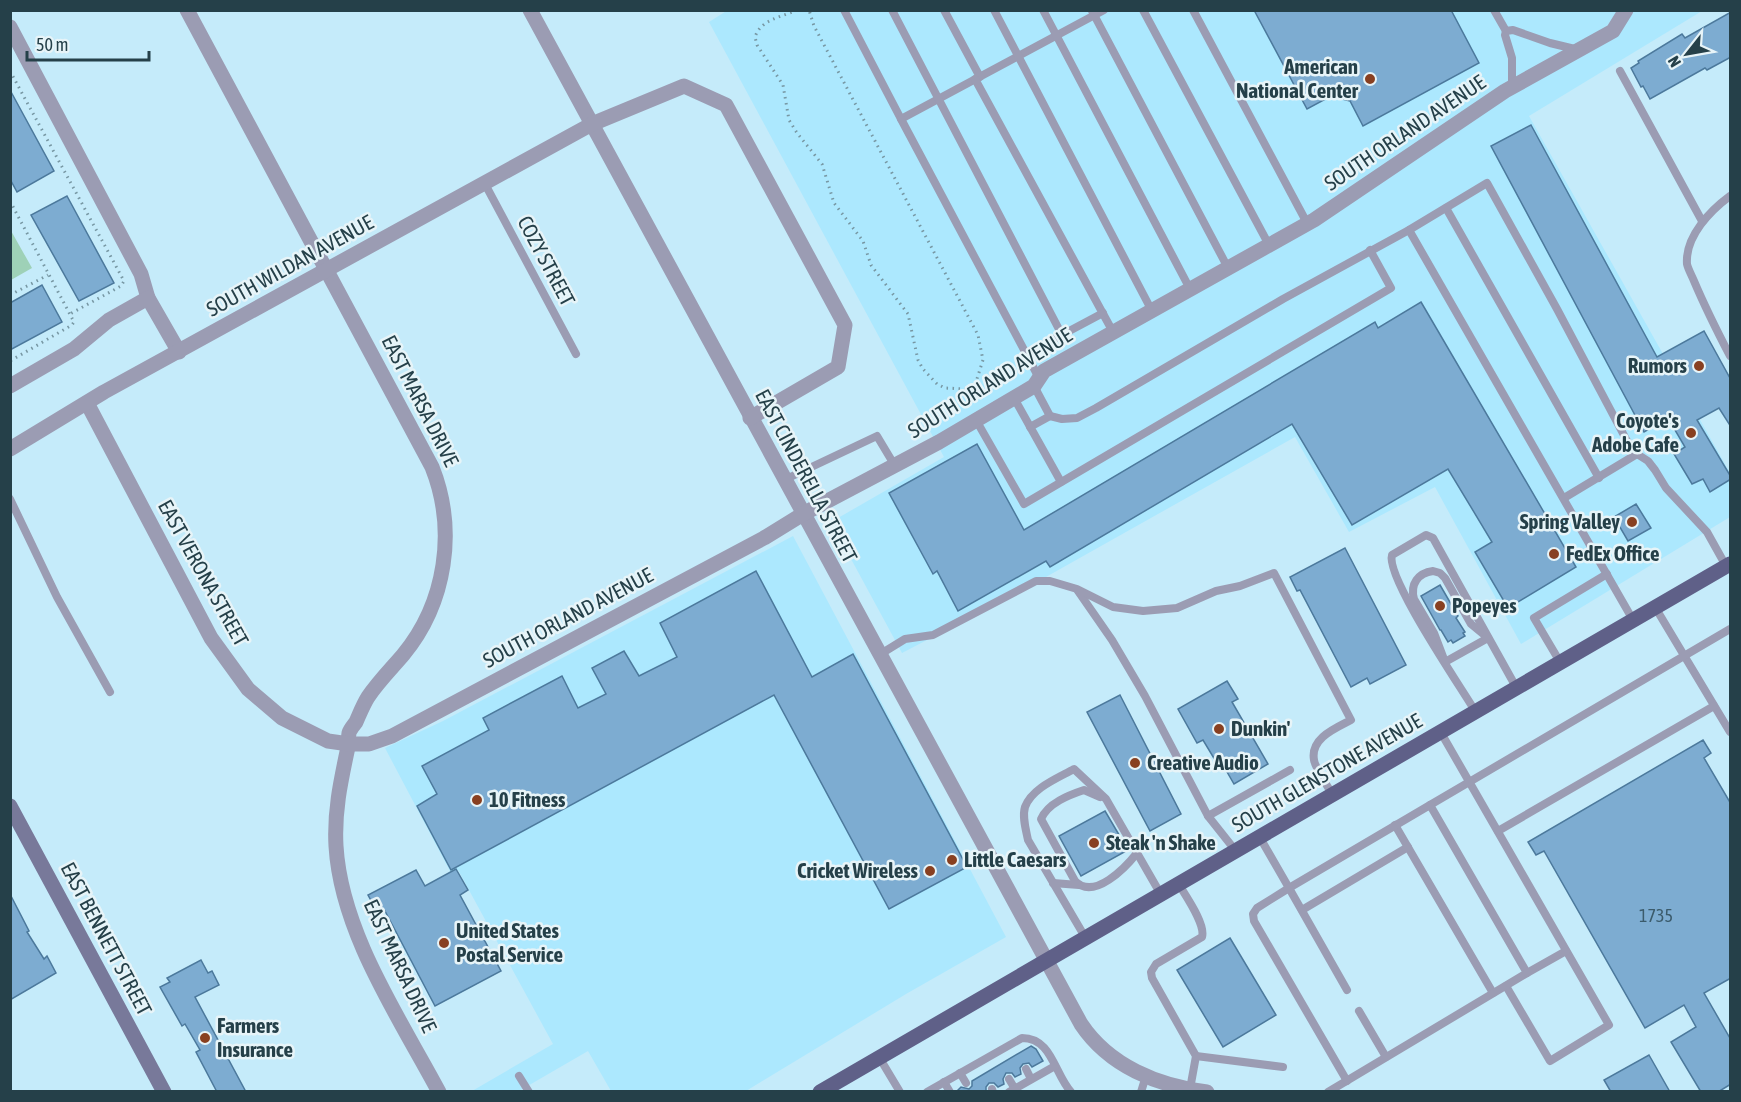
<svg xmlns="http://www.w3.org/2000/svg" width="1741" height="1102" font-family="'Asap Condensed',sans-serif">
<rect width="100%" height="100%" fill="#c5ebfa"/>
<!-- built -->
<g fill="#ace8fe">
<path d="M728,10L1702,11L1529,116L1730,473V517L1521,644L1435,487L1349,532L1295,437L1021,591L902,653L831,522L944,457L709,22Z"/>
<path d="M793,536L1006,937L906,994L746,1091H611L588,1051L519,1091H472L553,1044L458,870L451,873L385,748L443,721Z"/>
</g>
<!-- green -->
<path fill="#9ed1b7" d="M10,229L32,268L11,280H10Z"/>
<!-- building -->
<g fill="#7dacd1" stroke="#4c799c" stroke-width="1.5">
<path d="M1254,10H1451L1479,63L1363,126L1350,101L1331,96L1307,109Z"/>
<path d="M1731,12V57L1707,70L1705,68L1650,99L1643,86L1641,87L1631,68L1639,63L1638,61L1682,34L1685,38Z"/>
<path d="M10,90L54,171L17,192L10,179Z"/>
<path d="M1531,125L1657,357L1704,331L1731,380V427L1719,408L1697,420L1731,477V479L1710,492L1703,479L1692,484L1674,454L1685,447L1668,418L1644,432L1491,146Z"/>
<path d="M67,196L114,283L79,301L31,215Z"/>
<path d="M42,285L62,322L10,350V303Z"/>
<path d="M1421,302L1576,567L1508,608L1475,552L1492,542L1448,469L1352,525L1292,424L1050,567L1046,561L958,611L937,571L933,574L889,493L977,444L1024,530L1375,322L1378,328Z"/>
<path d="M1636,504L1651,528L1628,541L1614,517Z"/>
<path d="M1345,548L1406,665L1370,684L1367,678L1351,687L1300,590L1297,591L1290,577Z"/>
<path d="M756,571L812,677L853,654L967,867L889,909L774,695L451,870L417,806L437,794L422,766L489,730L483,718L562,676L578,708L606,694L592,668L624,651L639,676L677,657L660,623Z"/>
<path d="M1440,585L1458,616L1456,618L1465,632L1463,633L1465,636L1453,643L1451,640L1448,642L1441,630H1440L1421,596Z"/>
<path d="M1227,681L1238,699L1232,702L1268,764L1234,784L1219,758L1215,760L1203,740L1197,743L1178,709Z"/>
<path d="M1120,695L1181,814L1150,831L1087,712Z"/>
<path d="M1703,740L1711,753L1704,758L1731,804V978L1704,993L1731,1040V1084L1718,1092H1701L1671,1042L1696,1027L1684,1005L1645,1028L1544,851L1536,855L1528,842Z"/>
<path d="M1105,811L1128,850L1081,876L1059,836Z"/>
<path d="M456,869L468,890L460,895L501,971L435,1006L385,911L379,915L368,895L416,870L425,886Z"/>
<path d="M10,894L29,931L27,932L44,959L47,956L56,973L10,1000Z"/>
<path d="M1230,938L1276,1015L1223,1047L1177,970Z"/>
<path d="M201,960L208,973L212,971L219,985L195,997L246,1092H217L196,1052L200,1050L185,1024L182,1026L160,987L170,982L167,978Z"/>
<path d="M1031,1046L1036,1049L1043,1061L1032,1067L1029,1063L1023,1064L1020,1068L1021,1074L1015,1077L1012,1073H1006L1003,1079L1004,1084L998,1087L994,1083H989L986,1087V1092H956L961,1087L969,1089L972,1086V1081Z"/>
<path d="M1649,1055L1670,1092H1611L1604,1080Z"/>
</g>
<g fill="none" stroke-linecap="round" stroke-linejoin="round">
<!-- path -->
<g stroke="#7797a3" stroke-width="3" stroke-dasharray="1.5 4.5" stroke-linecap="butt">
<path d="M797,10C782,17 761,19 755,37L757,45L783,85L789,120L797,133L822,164L834,203L863,241L871,265L908,314L918,360L923,369L937,384L945,388L966,389L975,385L983,360L978,335L814,26L809,10"/>
<path d="M10,71L124,281L121,286L70,314"/>
<path d="M10,201L74,322L72,325L10,361"/>
<path d="M10,295L48,275"/>
</g>
<!-- lane -->
<g stroke="#9b9cb3" stroke-width="8">
<path d="M844,10L901,119L1104,10"/>
<path d="M892,10L1062,335"/>
<path d="M944,10L980,77"/>
<path d="M994,10L1152,311"/>
<path d="M1043,10L1190,289"/>
<path d="M1143,10L1269,245"/>
<path d="M1193,10L1307,223"/>
<path d="M1494,10L1506,31"/>
<path d="M1092,11L1228,268"/>
<path d="M1620,71L1702,221"/>
<path d="M975,79L1113,332"/>
<path d="M1512,87V58L1505,35L1506,31L1513,30L1550,43L1579,50"/>
<path d="M901,119L1039,378"/>
<path d="M485,184L576,354"/>
<path d="M1730,196C1711,210 1685,236 1687,264C1688,269 1692,276 1694,281C1705,307 1717,331 1730,356"/>
<path d="M1446,208L1599,478"/>
<path d="M1409,230L1633,620"/>
<path d="M1026,354L1103,313"/>
<path d="M1034,386L1050,416L1062,419L1077,418L1096,408L1283,299L1409,230L1487,183L1557,309L1627,441L1637,454L1648,461L1655,470L1666,488L1707,532L1726,566"/>
<path d="M1014,398L1061,482"/>
<path d="M976,420L1024,504L1391,288L1370,250"/>
<path d="M1030,427L1050,416"/>
<path d="M784,480L877,436L895,466"/>
<path d="M1564,498L1637,454"/>
<path d="M10,499L57,597L110,692"/>
<path d="M1433,571L1440,573L1445,578L1471,624L1488,638L1445,662L1434,633L1414,599C1410,584 1418,573 1433,571Z"/>
<path d="M1078,591L1112,640L1145,696L1208,816"/>
<path d="M1655,607L1730,732"/>
<path d="M879,655L905,639L933,635L1036,581H1050L1077,589L1113,607L1143,611L1177,608L1216,591L1240,586L1274,573L1351,720C1336,728 1310,738 1314,760C1315,768 1327,785 1332,794"/>
<path d="M1560,662L1534,618L1607,574"/>
<path d="M1475,711C1460,686 1385,576 1392,555L1426,535L1433,538L1516,687"/>
<path d="M1440,731L1609,1025L1550,1061L1506,986"/>
<path d="M1100,797L1084,790C1069,795 1048,803 1041,819L1075,881C1094,901 1126,867 1137,853"/>
<path d="M1430,805L1730,629"/>
<path d="M1395,825L1493,993"/>
<path d="M1498,831L1714,706"/>
<path d="M1259,836L1289,888L1430,805L1527,973L1328,1092"/>
<path d="M1235,850L1208,816L1290,770"/>
<path d="M1053,883L1079,885"/>
<path d="M1178,883C1185,895 1206,924 1202,937L1156,964L1151,972L1152,978L1196,1056L1190,1089"/>
<path d="M1302,910L1408,847"/>
<path d="M1085,937L1028,840C1026,830 1022,817 1025,807C1032,788 1058,778 1074,769L1106,799L1160,893"/>
<path d="M1527,973L1566,951"/>
<path d="M1359,1011L1386,1057"/>
<path d="M1196,1056L1283,1067"/>
<path d="M879,1057L900,1092"/>
<path d="M1026,1069L1031,1079"/>
<path d="M960,1073L966,1083"/>
<path d="M519,1076L529,1092"/>
<path d="M1009,1079L1015,1089"/>
<path d="M1347,1081L1254,921L1253,914L1257,908L1289,888L1347,990"/>
<path d="M944,1082L950,1092"/>
<path d="M992,1089L993,1092"/>
<path d="M927,1092L1022,1038C1052,1038 1054,1073 1071,1092"/>
<path d="M1009,1092L1055,1066"/>
<path d="M1141,1092L1146,1076"/>
</g>
<!-- street -->
<g stroke="#9b9cb3" stroke-width="15">
<path d="M187,10L432,467C457,530 446,603 403,655C391,669 378,682 368,697C363,705 360,713 356,722C354,725 350,729 349,733C348,738 349,742 348,747C341,780 334,811 336,846C341,932 399,1017 439,1092"/>
<path d="M530,10L1081,1024C1109,1066 1158,1086 1207,1092"/>
<path d="M10,27L141,274L148,298"/>
<path d="M10,386L74,349L109,320L148,298L179,352"/>
<path d="M87,403L211,638L248,689L282,718L328,741L349,744H369L392,736L764,538L803,514L939,442L1034,386L1044,371L1314,220L1505,91L1613,31L1626,10"/>
<path d="M10,449L104,392L592,124L684,86L726,105L845,325L838,367L750,418"/>
</g>
<!-- secondary -->
<path stroke="#78799a" stroke-width="15" d="M10,806L164,1092"/>
<!-- primary -->
<path stroke="#5f6088" stroke-width="15" d="M820,1092L1730,564"/>
</g>
<!-- markers -->
<g fill="#884021" stroke="#e7f4f8" stroke-width="2">
<circle cx="1370" cy="79" r="6"/>
<circle cx="1699" cy="366" r="6"/>
<circle cx="1691" cy="433" r="6"/>
<circle cx="1632" cy="522" r="6"/>
<circle cx="1554" cy="554" r="6"/>
<circle cx="1440" cy="606" r="6"/>
<circle cx="1219" cy="729" r="6"/>
<circle cx="1135" cy="763" r="6"/>
<circle cx="477" cy="800" r="6"/>
<circle cx="1094" cy="843" r="6"/>
<circle cx="952" cy="860" r="6"/>
<circle cx="930" cy="871" r="6"/>
<circle cx="444" cy="943" r="6"/>
<circle cx="205" cy="1038" r="6"/>
</g>
<g text-anchor="middle" stroke-width="5" stroke-linejoin="round" paint-order="stroke">
<!-- number labels -->
<g font-size="18" fill="#3b5b6b">
<text x="1656" y="922">1735</text>
</g>
<!-- poi labels -->
<g font-size="21" font-weight="bold" fill="#254049" stroke="#e7f4f8" text-anchor="start">
<text x="1358" y="74" text-anchor="end">American<tspan x="1358" dy="24">National Center</tspan></text>
<text x="1687" y="373" text-anchor="end">Rumors</text>
<text x="1679" y="428" text-anchor="end">Coyote's<tspan x="1679" dy="24">Adobe Cafe</tspan></text>
<text x="1620" y="529" text-anchor="end">Spring Valley</text>
<text x="1566" y="561">FedEx Office</text>
<text x="1452" y="613">Popeyes</text>
<text x="1231" y="736">Dunkin'</text>
<text x="1147" y="770">Creative Audio</text>
<text x="489" y="807">10 Fitness</text>
<text x="1106" y="850">Steak 'n Shake</text>
<text x="964" y="867">Little Caesars</text>
<text x="918" y="878" text-anchor="end">Cricket Wireless</text>
<text x="456" y="938">United States<tspan x="456" dy="24">Postal Service</tspan></text>
<text x="217" y="1033">Farmers<tspan x="217" dy="24">Insurance</tspan></text>
</g>
<!-- street labels -->
<g font-size="21" fill="#254049" stroke="#e7f4f8">
<text transform="translate(1405 133) rotate(-34)" y="7">SOUTH ORLAND AVENUE</text>
<text transform="translate(546 261) rotate(62)" y="7">COZY STREET</text>
<text transform="translate(290 266) rotate(-29)" y="7">SOUTH WILDAN AVENUE</text>
<text transform="translate(990 383) rotate(-32)" y="7">SOUTH ORLAND AVENUE</text>
<text transform="translate(420 401) rotate(63)" y="7">EAST MARSA DRIVE</text>
<text transform="translate(806 476) rotate(62)" y="7">EAST CINDERELLA STREET</text>
<text transform="translate(203 573) rotate(61)" y="7">EAST VERONA STREET</text>
<text transform="translate(568 618) rotate(-28)" y="7">SOUTH ORLAND AVENUE</text>
<text transform="translate(1327 773) rotate(-30)" y="7">SOUTH GLENSTONE AVENUE</text>
<text transform="translate(106 939) rotate(62)" y="7">EAST BENNETT STREET</text>
<text transform="translate(400 966) rotate(65)" y="7">EAST MARSA DRIVE</text>
</g>
</g>
<!-- border -->
<rect width="1741" height="1102" fill="none" stroke="#254049" stroke-width="24"/>
<!-- north arrow -->
<g transform="translate(1687 54) rotate(239)" stroke="#e7f4f8" stroke-width="4.5" paint-order="stroke">
<path d="M0-4.5L10 22L0 15L-10 22Z" fill="#254049"/>
<text y="-9" font-size="16" font-weight="bold" text-anchor="middle" fill="#254049">N</text>
</g>
<!-- scale -->
<path d="M27 51v9h122v-9" fill="none" stroke="#254049" stroke-width="3"/>
<text x="36" y="51" font-size="18" fill="#254049" stroke="#e7f4f8" stroke-width="4.5" paint-order="stroke">50 m</text>
</svg>
